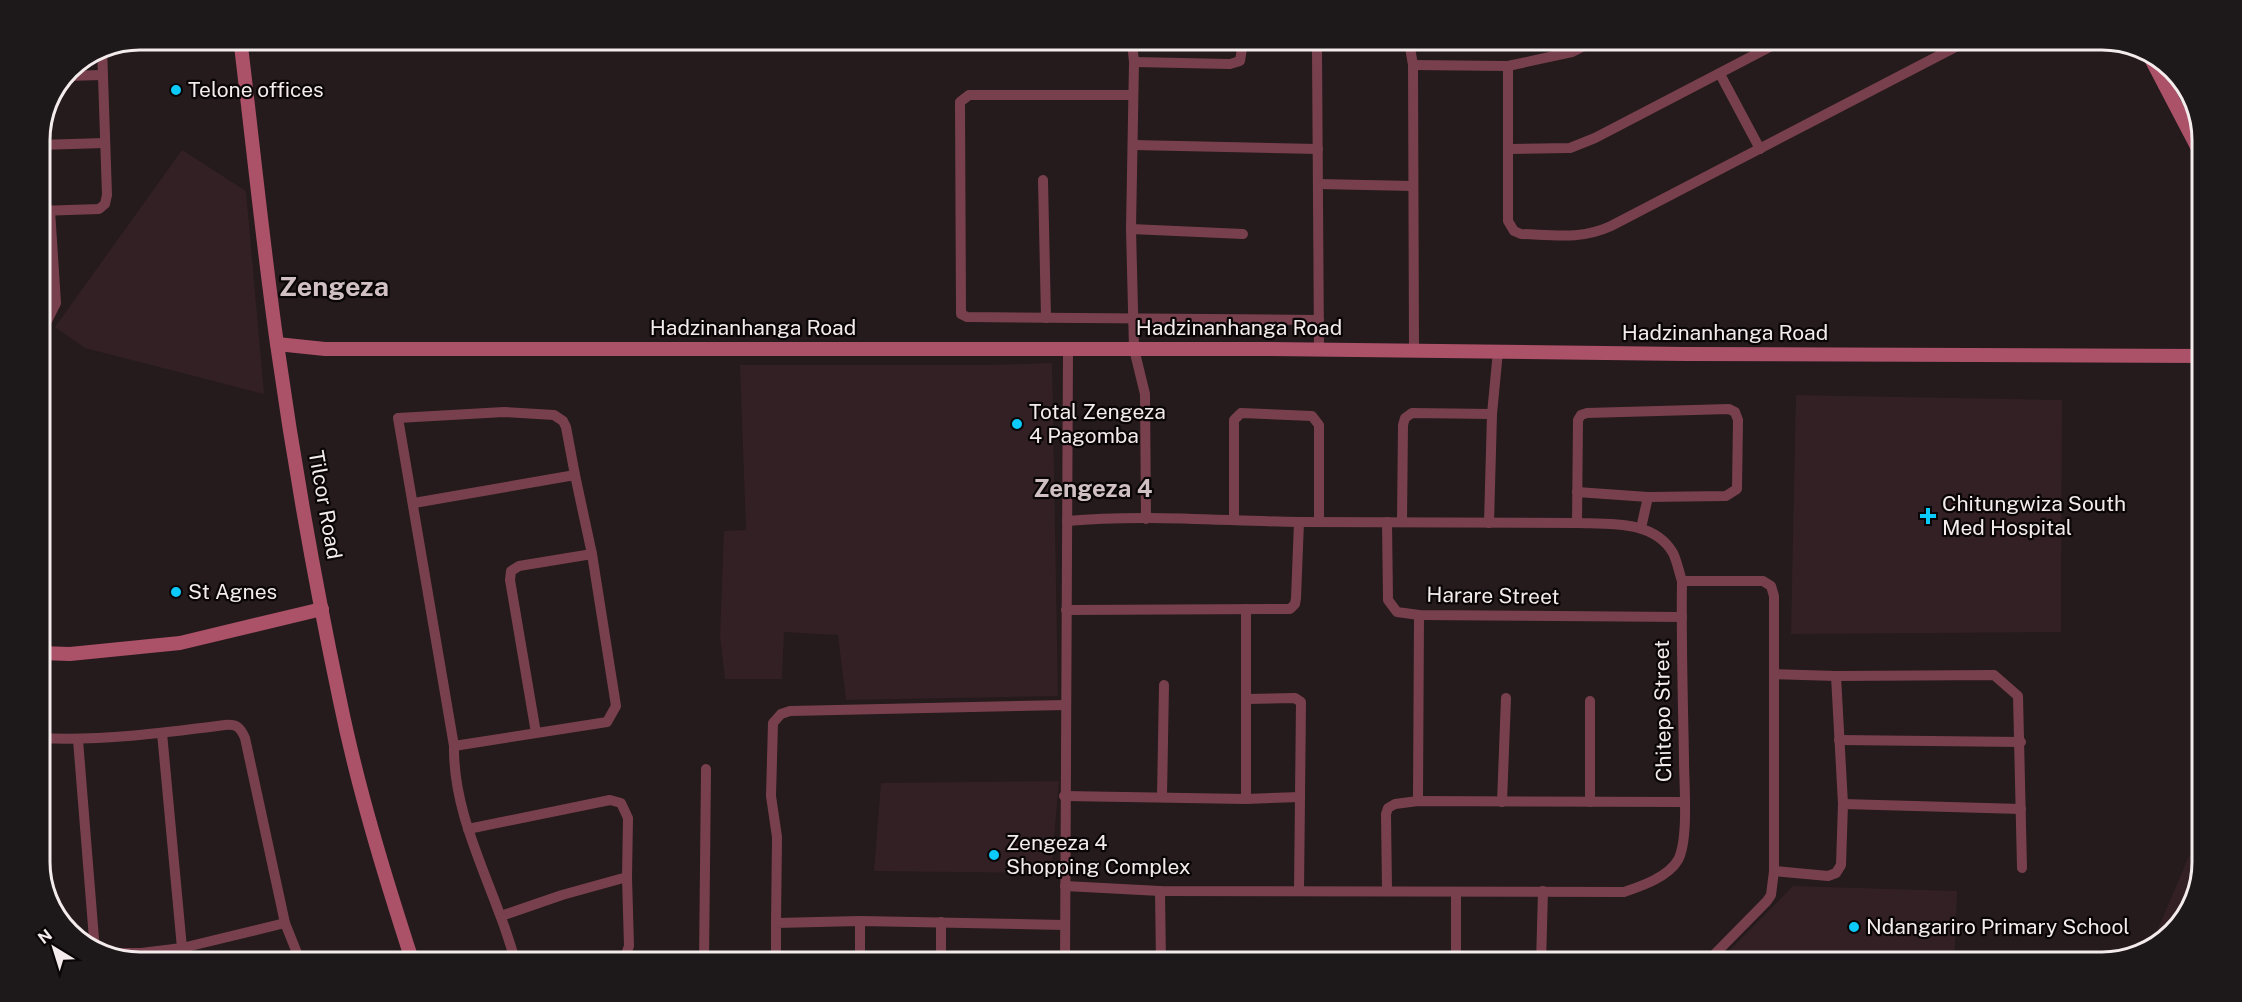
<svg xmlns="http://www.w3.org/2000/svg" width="2242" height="1002" font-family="'Public Sans',sans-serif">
<rect width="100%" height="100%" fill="#251a1c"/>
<!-- built -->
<g fill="#322024">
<path d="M182,150L246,191L264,394L85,348L55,327Z"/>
<path d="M1052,363L1058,696L846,700L838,635L784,632L782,679H725L720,636L724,531L746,530L740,365H989Z"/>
<path d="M1796,395L2062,400L2061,632L1791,634Z"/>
<path d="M1059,781L1051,873L874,871L881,783Z"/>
<path d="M2189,856H2196L2195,901L2158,946L2150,948Z"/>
<path d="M1793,886L1957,891L1954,963H1717Z"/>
</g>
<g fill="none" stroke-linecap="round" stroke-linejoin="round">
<!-- street -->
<g stroke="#78404d" stroke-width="10">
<path d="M1315,42L1317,50L1319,349"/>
<path d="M1409,42L1413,65L1414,351"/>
<path d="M1132,43L1134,62L1131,229L1134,349L1145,394L1146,519"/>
<path d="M1134,62L1230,64L1240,61L1243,42"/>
<path d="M1413,65L1508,66L1572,52L1594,41"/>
<path d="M1508,66V221L1514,231L1521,234C1553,235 1581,240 1611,226L1969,40"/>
<path d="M1720,74L1760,149"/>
<path d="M65,76L102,75"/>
<path d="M1132,95H969L960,102L961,314L967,317L1319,320"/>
<path d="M39,145L104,143"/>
<path d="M1133,145L1318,149"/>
<path d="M1509,149L1570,148L1595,138L1783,40"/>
<path d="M1043,180L1046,318"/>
<path d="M1318,184L1413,186"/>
<path d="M39,211L99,209L105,204L107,195L102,47"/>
<path d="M1131,229L1243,234"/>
<path d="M39,337L56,303L50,210"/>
<path d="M1577,492L1648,497"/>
<path d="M414,503L575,475L592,554"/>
<path d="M1234,518V420L1241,413L1312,416L1319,425V521"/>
<path d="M1387,522L1388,600L1397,612L1419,615L1682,617"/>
<path d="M1402,522L1403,425L1405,418L1412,413L1492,414"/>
<path d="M1489,523L1492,414L1498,351"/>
<path d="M1577,523L1578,420L1581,415L1587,413L1729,409L1735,412L1738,420L1737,489L1726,496L1648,497L1641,528"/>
<path d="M1682,581H1763L1771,586L1774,596V871L1771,895L1767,901L1706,963"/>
<path d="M1246,609V799"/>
<path d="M1066,610L1290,609L1295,604L1296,598L1299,522"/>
<path d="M1774,674L1836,676L1994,675L2018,696L2022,868"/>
<path d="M1247,699L1295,698L1301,702L1300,797"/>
<path d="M162,733L182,948"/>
<path d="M39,738C102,741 163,733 225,725C237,724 240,727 245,738L285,923L301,963"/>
<path d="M78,740L95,951"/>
<path d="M1839,740L2021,742"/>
<path d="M454,746L607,722L616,706L592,554L519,566L511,571L510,580L536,733"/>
<path d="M1064,796L1246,799L1300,797L1299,890"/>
<path d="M1162,797L1164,685"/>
<path d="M1418,801L1419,615"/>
<path d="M1502,802L1506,698"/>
<path d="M1590,802V701"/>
<path d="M1843,804L2021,809"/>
<path d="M468,829L610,800L621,803L628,818L627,877L629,946L625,957L620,963"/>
<path d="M1774,871L1828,876L1836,873L1841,865L1843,804L1836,676"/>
<path d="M1065,886L1160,891L1624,892C1642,886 1668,877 1678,860C1689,839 1684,784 1684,760C1683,700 1681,640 1682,581C1679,572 1677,561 1673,553C1654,520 1610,524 1577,523C1485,523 1392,523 1299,522C1223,521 1144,514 1067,521"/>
<path d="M1387,890L1386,814L1388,808L1395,804L1418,801L1684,802"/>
<path d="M1160,891L1161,963"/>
<path d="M1456,893V963"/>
<path d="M501,916L562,895L627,877"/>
<path d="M860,921V963"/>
<path d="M941,922V963"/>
<path d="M776,923L777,837L771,796L773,723L781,714L790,711L1066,705"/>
<path d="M98,953H141L182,948L285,923"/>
<path d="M516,963C511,947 506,930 500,915C480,860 453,805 454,746L398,418L504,412L554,415L563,421L566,427L575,475"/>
<path d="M704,963L706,769"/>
<path d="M776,963V923L860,921L1064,925"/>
<path d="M1065,963L1068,349"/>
<path d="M1541,963L1543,891"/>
</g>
<!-- secondary -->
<g stroke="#ab5168" stroke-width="14">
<path d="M241,46C253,145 263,245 277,344C294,464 315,583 340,701C358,789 385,877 413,963"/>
<path d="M2147,51L2203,158"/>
<path d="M277,344L325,349H1267L1685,354L2201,356"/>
<path d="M39,653L70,654L180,643L322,609"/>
</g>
</g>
<!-- markers -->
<g fill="#0ccafa" stroke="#0a0607" stroke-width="2">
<circle cx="176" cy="90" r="6"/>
<circle cx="1017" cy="424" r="6"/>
<path d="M1925 507h6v6h6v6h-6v6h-6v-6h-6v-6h6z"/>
<circle cx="176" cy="592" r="6"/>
<circle cx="994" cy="855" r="6"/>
<circle cx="1854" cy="927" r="6"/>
</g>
<g text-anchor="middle" stroke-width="4.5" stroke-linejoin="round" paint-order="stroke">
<!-- poi labels -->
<g font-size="21" fill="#f3ebec" stroke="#0a0607" text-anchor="start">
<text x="188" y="97">Telone offices</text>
<text x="1029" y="419">Total Zengeza<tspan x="1029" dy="24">4 Pagomba</tspan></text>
<text x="1942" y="511">Chitungwiza South<tspan x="1942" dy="24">Med Hospital</tspan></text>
<text x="188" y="599">St Agnes</text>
<text x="1006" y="850">Zengeza 4<tspan x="1006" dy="24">Shopping Complex</tspan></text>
<text x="1866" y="934">Ndangariro Primary School</text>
</g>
<!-- street labels -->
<g font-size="21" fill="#f3ebec" stroke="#0a0607">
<text x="753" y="335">Hadzinanhanga Road</text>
<text x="1239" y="335">Hadzinanhanga Road</text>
<text x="1725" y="340">Hadzinanhanga Road</text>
<text transform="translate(325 505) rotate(80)" y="7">Tilcor Road</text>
<text transform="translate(1493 596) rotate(1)" y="7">Harare Street</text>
<text transform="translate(1663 711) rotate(-91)" y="7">Chitepo Street</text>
</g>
<!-- quarter labels -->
<g font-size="24" font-weight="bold" fill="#d0c0c3" stroke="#0a0607">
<text x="1093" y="497">Zengeza 4</text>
</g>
<!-- district labels -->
<g font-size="27" font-weight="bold" fill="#d0c0c3" stroke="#0a0607">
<text x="334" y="296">Zengeza</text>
</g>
</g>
<!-- crop -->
<path d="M0 0H2242V1002H0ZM140 50H2102A90 90 0 0 1 2192 140V862A90 90 0 0 1 2102 952H140A90 90 0 0 1 50 862V140A90 90 0 0 1 140 50Z" fill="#1d1819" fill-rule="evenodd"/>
<path fill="none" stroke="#f3ebec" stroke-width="3" d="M140 50H2102A90 90 0 0 1 2192 140V862A90 90 0 0 1 2102 952H140A90 90 0 0 1 50 862V140A90 90 0 0 1 140 50Z"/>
<!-- north arrow -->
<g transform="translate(54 948) rotate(322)" stroke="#0a0607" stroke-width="4.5" paint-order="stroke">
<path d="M0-4.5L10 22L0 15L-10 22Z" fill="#f3ebec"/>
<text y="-9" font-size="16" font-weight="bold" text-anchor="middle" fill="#f3ebec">N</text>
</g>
</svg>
